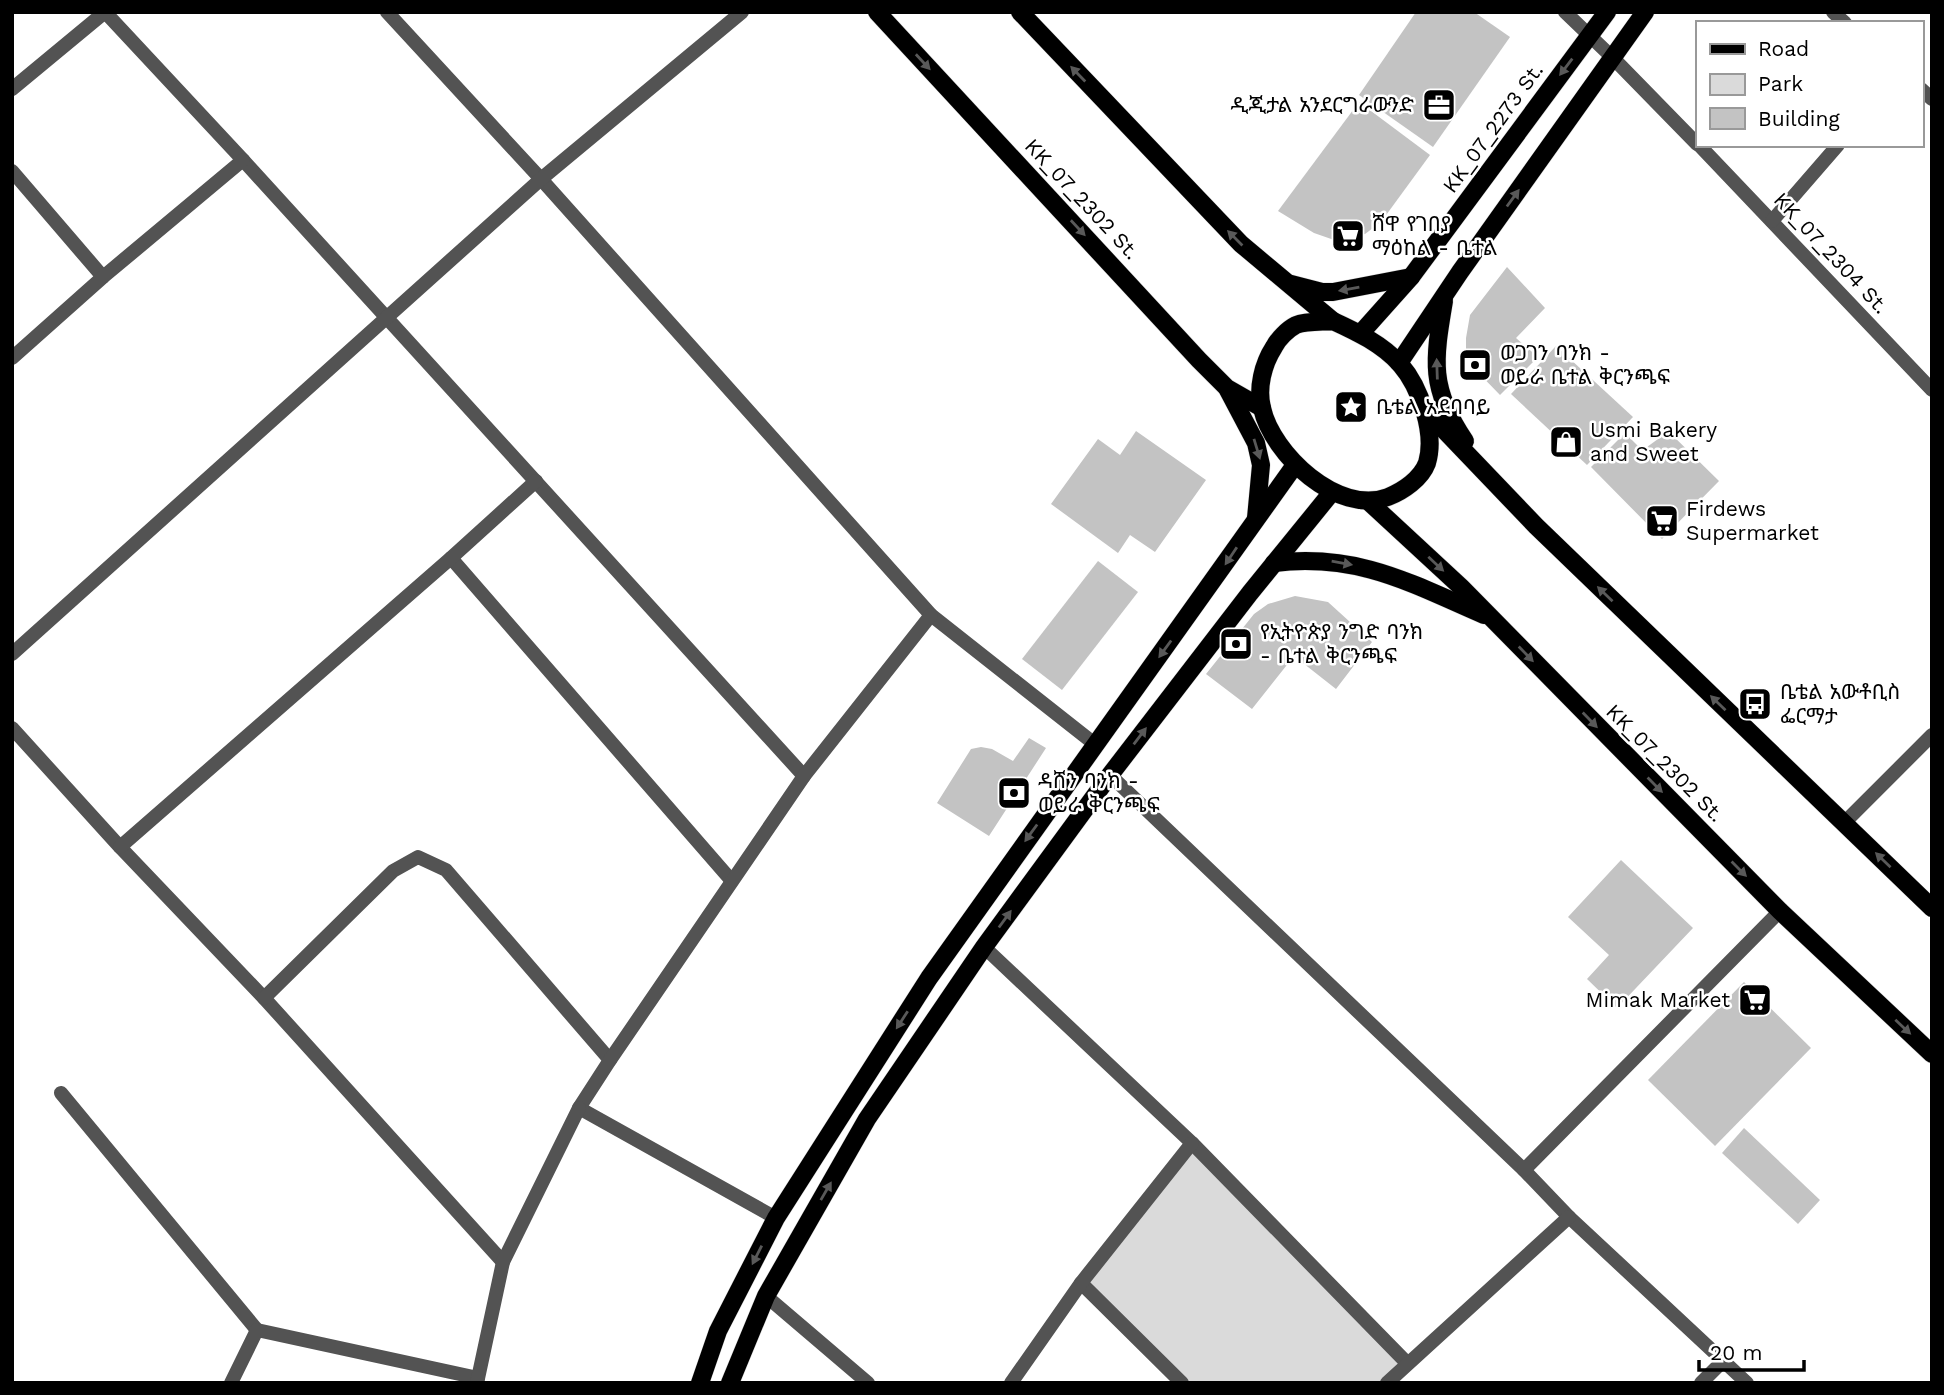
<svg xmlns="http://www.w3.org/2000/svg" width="1944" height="1395" font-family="'Work Sans','Noto Sans Ethiopic',sans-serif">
<rect width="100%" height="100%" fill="#fff"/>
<!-- green -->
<path fill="#dadada" d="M1192,1143L1407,1363L1387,1383H1182L1081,1283Z"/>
<!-- building -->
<g fill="#c3c3c3">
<path d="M1416,12H1474L1510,37L1433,147L1359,95Z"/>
<path d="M1359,102L1430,155L1381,222L1365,234L1337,241L1314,233L1278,211Z"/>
<path d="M1507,267L1545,308L1516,338L1538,357L1500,395L1466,360V338L1470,315Z"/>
<path d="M1556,346L1633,417L1587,465L1511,394Z"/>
<path d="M1665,428L1719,481L1662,539L1591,467L1625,433L1638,446L1647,447L1658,439Z"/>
<path d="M1136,431L1206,480L1155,552L1130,535L1118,553L1051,504L1098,439L1120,455Z"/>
<path d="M1098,561L1138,592L1062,690L1022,659Z"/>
<path d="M1295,596L1328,602L1372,642L1336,689L1294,656L1252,709L1206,674L1254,614L1268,604Z"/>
<path d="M1029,738L1046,748L989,836L937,803L971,749L981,747L992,749L1013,761Z"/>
<path d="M1621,860L1693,928L1617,1008L1587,979L1609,955L1568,917Z"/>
<path d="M1744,982L1811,1048L1715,1146L1648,1080Z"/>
<path d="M1744,1128L1820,1200L1798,1224L1722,1153Z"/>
</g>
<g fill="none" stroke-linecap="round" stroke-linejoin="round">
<defs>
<g id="primary">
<path d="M877,12L1199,360L1227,388L1262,408"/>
<path d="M1020,12L1241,244L1333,321"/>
<path d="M1291,284L1322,292H1333L1411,277"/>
<path d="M1444,301C1434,360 1429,388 1465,441"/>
<path d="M1333,321C1357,332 1382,344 1400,364C1420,387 1436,433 1427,463C1421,479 1403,491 1388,497C1338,516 1272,454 1262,408C1257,388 1263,364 1274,347C1278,339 1288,329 1296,325C1306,321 1323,322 1333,321Z"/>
<path d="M1361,333L1411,277L1607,12"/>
<path d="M1399,363L1460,272L1645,12"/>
<path d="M1228,390L1256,443L1261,465L1256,518"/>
<path d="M1425,410L1536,526L1932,908"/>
<path d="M1368,501L1461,587L1780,911L1932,1054"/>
<path d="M1274,563C1358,553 1410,583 1484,615"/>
<path d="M700,1383L718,1331L776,1218L929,978L1295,465"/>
<path d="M730,1383L766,1296L867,1119L984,947L1110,775L1250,593L1332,492"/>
</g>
</defs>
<!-- primary casing -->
<use href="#primary" stroke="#dbdbdb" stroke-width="19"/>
<!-- street -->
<g stroke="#535353" stroke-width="14">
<path d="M105,12L243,160L804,776"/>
<path d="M387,12L541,179L931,615L1096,745"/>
<path d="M1565,12L1613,58L1697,144"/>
<path d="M1833,12L1845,23"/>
<path d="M12,89L105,12"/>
<path d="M1921,89L1932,99"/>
<path d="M1699,145L1932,390"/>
<path d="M12,171L103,277"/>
<path d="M1772,221L1838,145"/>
<path d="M12,358L103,277L243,160"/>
<path d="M451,558L731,880"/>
<path d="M12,654L541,179L742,12"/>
<path d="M12,728L120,847L264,998L503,1262"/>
<path d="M1110,775L1524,1170L1569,1217L1747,1383"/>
<path d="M1844,823L1932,735"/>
<path d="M120,847L451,558L536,481"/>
<path d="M984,947L1192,1143L1407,1363"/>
<path d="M264,998L393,871L418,857L446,870L610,1060"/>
<path d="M61,1093L257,1330"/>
<path d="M1524,1170L1780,911"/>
<path d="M776,1218L579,1108L610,1060L804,776L931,615"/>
<path d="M1081,1283L1182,1383"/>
<path d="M766,1296L868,1383"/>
<path d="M231,1383L257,1330L478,1378"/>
<path d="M477,1383L503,1262L579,1108"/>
<path d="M1011,1383L1081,1283L1192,1143"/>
<path d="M1387,1383L1569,1217"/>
<path d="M1701,1383L1723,1361"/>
</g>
<!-- primary -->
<use href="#primary" stroke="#000" stroke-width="18"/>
</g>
<!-- one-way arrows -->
<defs><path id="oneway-solid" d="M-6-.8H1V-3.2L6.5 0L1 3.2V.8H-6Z" transform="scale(1.75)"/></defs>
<g fill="#595959">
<use href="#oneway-solid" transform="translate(923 62) rotate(47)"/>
<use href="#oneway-solid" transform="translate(1566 67) rotate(127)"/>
<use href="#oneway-solid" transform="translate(1078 74) rotate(-134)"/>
<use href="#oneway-solid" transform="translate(1513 198) rotate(-54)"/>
<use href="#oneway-solid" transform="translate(1078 228) rotate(47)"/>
<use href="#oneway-solid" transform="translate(1235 238) rotate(-135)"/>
<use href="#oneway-solid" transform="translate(1349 289) rotate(170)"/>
<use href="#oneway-solid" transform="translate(1437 369) rotate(-92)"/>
<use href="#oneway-solid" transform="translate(1257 449) rotate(73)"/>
<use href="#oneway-solid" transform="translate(1231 556) rotate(124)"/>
<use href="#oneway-solid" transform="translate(1342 563) rotate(10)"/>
<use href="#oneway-solid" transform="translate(1436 564) rotate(43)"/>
<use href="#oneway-solid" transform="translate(1605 594) rotate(-136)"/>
<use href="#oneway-solid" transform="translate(1165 649) rotate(126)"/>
<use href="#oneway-solid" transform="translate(1526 654) rotate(46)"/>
<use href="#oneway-solid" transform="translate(1718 703) rotate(-136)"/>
<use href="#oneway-solid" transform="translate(1590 720) rotate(46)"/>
<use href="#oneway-solid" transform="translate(1140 736) rotate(-53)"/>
<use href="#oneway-solid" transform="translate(1655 785) rotate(45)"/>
<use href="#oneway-solid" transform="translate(1031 833) rotate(126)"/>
<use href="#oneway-solid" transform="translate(1883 860) rotate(-136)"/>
<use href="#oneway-solid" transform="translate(1739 869) rotate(45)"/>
<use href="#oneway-solid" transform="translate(1005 919) rotate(-54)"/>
<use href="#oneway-solid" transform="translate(902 1020) rotate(123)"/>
<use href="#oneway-solid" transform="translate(1903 1027) rotate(43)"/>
<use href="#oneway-solid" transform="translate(826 1191) rotate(-60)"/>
<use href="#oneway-solid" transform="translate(757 1255) rotate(117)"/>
</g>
<!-- icons -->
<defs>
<symbol id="office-square" viewBox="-11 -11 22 22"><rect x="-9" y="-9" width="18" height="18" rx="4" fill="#000" stroke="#fff"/><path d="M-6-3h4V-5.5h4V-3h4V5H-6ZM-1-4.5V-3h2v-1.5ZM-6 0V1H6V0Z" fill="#fff"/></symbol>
<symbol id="supermarket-square" viewBox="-11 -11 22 22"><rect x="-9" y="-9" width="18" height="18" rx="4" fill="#000" stroke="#fff"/><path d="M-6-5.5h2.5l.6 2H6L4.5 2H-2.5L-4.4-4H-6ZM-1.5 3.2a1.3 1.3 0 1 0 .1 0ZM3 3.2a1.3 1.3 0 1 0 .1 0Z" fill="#fff"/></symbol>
<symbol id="bank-square" viewBox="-11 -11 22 22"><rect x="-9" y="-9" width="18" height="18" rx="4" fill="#000" stroke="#fff"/><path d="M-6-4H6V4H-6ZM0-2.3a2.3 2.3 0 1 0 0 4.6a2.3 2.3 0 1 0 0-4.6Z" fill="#fff"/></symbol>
<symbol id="sight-square" viewBox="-11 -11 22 22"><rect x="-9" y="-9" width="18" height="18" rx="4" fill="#000" stroke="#fff"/><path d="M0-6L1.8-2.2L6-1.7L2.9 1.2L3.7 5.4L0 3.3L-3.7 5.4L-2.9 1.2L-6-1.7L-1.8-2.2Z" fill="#fff"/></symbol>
<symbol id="shop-square" viewBox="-11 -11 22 22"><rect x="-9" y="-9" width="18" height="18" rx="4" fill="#000" stroke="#fff"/><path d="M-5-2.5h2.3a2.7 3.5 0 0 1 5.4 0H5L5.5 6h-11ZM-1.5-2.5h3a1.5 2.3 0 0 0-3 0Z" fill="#fff"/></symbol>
<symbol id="bus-square" viewBox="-11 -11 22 22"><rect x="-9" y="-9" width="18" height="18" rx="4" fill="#000" stroke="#fff"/><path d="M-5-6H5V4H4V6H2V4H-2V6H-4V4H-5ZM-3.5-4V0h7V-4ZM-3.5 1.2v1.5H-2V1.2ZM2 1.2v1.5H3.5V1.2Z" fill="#fff"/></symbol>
</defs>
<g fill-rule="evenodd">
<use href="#office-square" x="1420" y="86" width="38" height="38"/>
<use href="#supermarket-square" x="1329" y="217" width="38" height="38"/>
<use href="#bank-square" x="1456" y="346" width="38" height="38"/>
<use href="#sight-square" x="1332" y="388" width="38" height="38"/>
<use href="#shop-square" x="1547" y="423" width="38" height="38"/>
<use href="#supermarket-square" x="1643" y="502" width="38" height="38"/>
<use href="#bank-square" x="1217" y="625" width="38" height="38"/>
<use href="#bus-square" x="1736" y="685" width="38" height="38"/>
<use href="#bank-square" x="995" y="774" width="38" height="38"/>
<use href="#supermarket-square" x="1736" y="981" width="38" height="38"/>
</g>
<g text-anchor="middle" stroke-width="5" stroke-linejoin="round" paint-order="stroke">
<!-- poi labels -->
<g font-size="21" fill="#000" stroke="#fff" text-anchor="start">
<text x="1414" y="112" text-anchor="end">ዲጂታል አንደርግራውንድ</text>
<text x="1372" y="231">ሸዋ የገበያ<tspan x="1372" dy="24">ማዕከል - ቤተል</tspan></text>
<text x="1500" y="360">ወጋገን ባንክ -<tspan x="1500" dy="24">ወይራ ቤተል ቅርንጫፍ</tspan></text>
<text x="1376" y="414">ቤቴል አደባባይ</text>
<text x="1590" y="437">Usmi Bakery<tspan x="1590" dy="24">and Sweet</tspan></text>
<text x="1686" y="516">Firdews<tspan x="1686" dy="24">Supermarket</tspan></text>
<text x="1260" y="639">የኢትዮጵያ ንግድ ባንክ<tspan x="1260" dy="24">- ቤተል ቅርንጫፍ</tspan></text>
<text x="1780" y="699">ቤቴል አውቶቢስ<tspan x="1780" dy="24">ፌርማታ</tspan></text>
<text x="1038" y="788">ዳሸን ባንክ -<tspan x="1038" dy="24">ወይራ ቅርንጫፍ</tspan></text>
<text x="1730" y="1007" text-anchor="end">Mimak Market</text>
</g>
<!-- street labels -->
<g font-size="21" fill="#000" stroke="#fff">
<text transform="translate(1493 128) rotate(-54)" y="7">KK_07_2273 St.</text>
<text transform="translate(1082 199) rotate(47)" y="7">KK_07_2302 St.</text>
<text transform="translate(1831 253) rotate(47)" y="7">KK_07_2304 St.</text>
<text transform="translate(1665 763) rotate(45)" y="7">KK_07_2302 St.</text>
</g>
</g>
<!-- border -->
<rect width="1944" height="1395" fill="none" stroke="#000000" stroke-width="28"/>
<!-- legend -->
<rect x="1696" y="21" width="228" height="126" fill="#ffffff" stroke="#999999" stroke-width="2"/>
<rect x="1710" y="44" width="35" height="10" fill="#000000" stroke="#999999" stroke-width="2"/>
<text x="1758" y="56" font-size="21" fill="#000000">Road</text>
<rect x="1710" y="74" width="35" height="21" fill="#dadada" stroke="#999999" stroke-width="2"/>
<text x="1758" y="91" font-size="21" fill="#000000">Park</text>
<rect x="1710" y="108" width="35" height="21" fill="#c3c3c3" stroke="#999999" stroke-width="2"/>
<text x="1758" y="126" font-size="21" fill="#000000">Building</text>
<!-- scale -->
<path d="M1699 1360v10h105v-10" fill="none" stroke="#000000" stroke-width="3.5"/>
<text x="1710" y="1360" font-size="21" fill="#000000" stroke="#ffffff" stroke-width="5" paint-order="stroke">20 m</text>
</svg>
